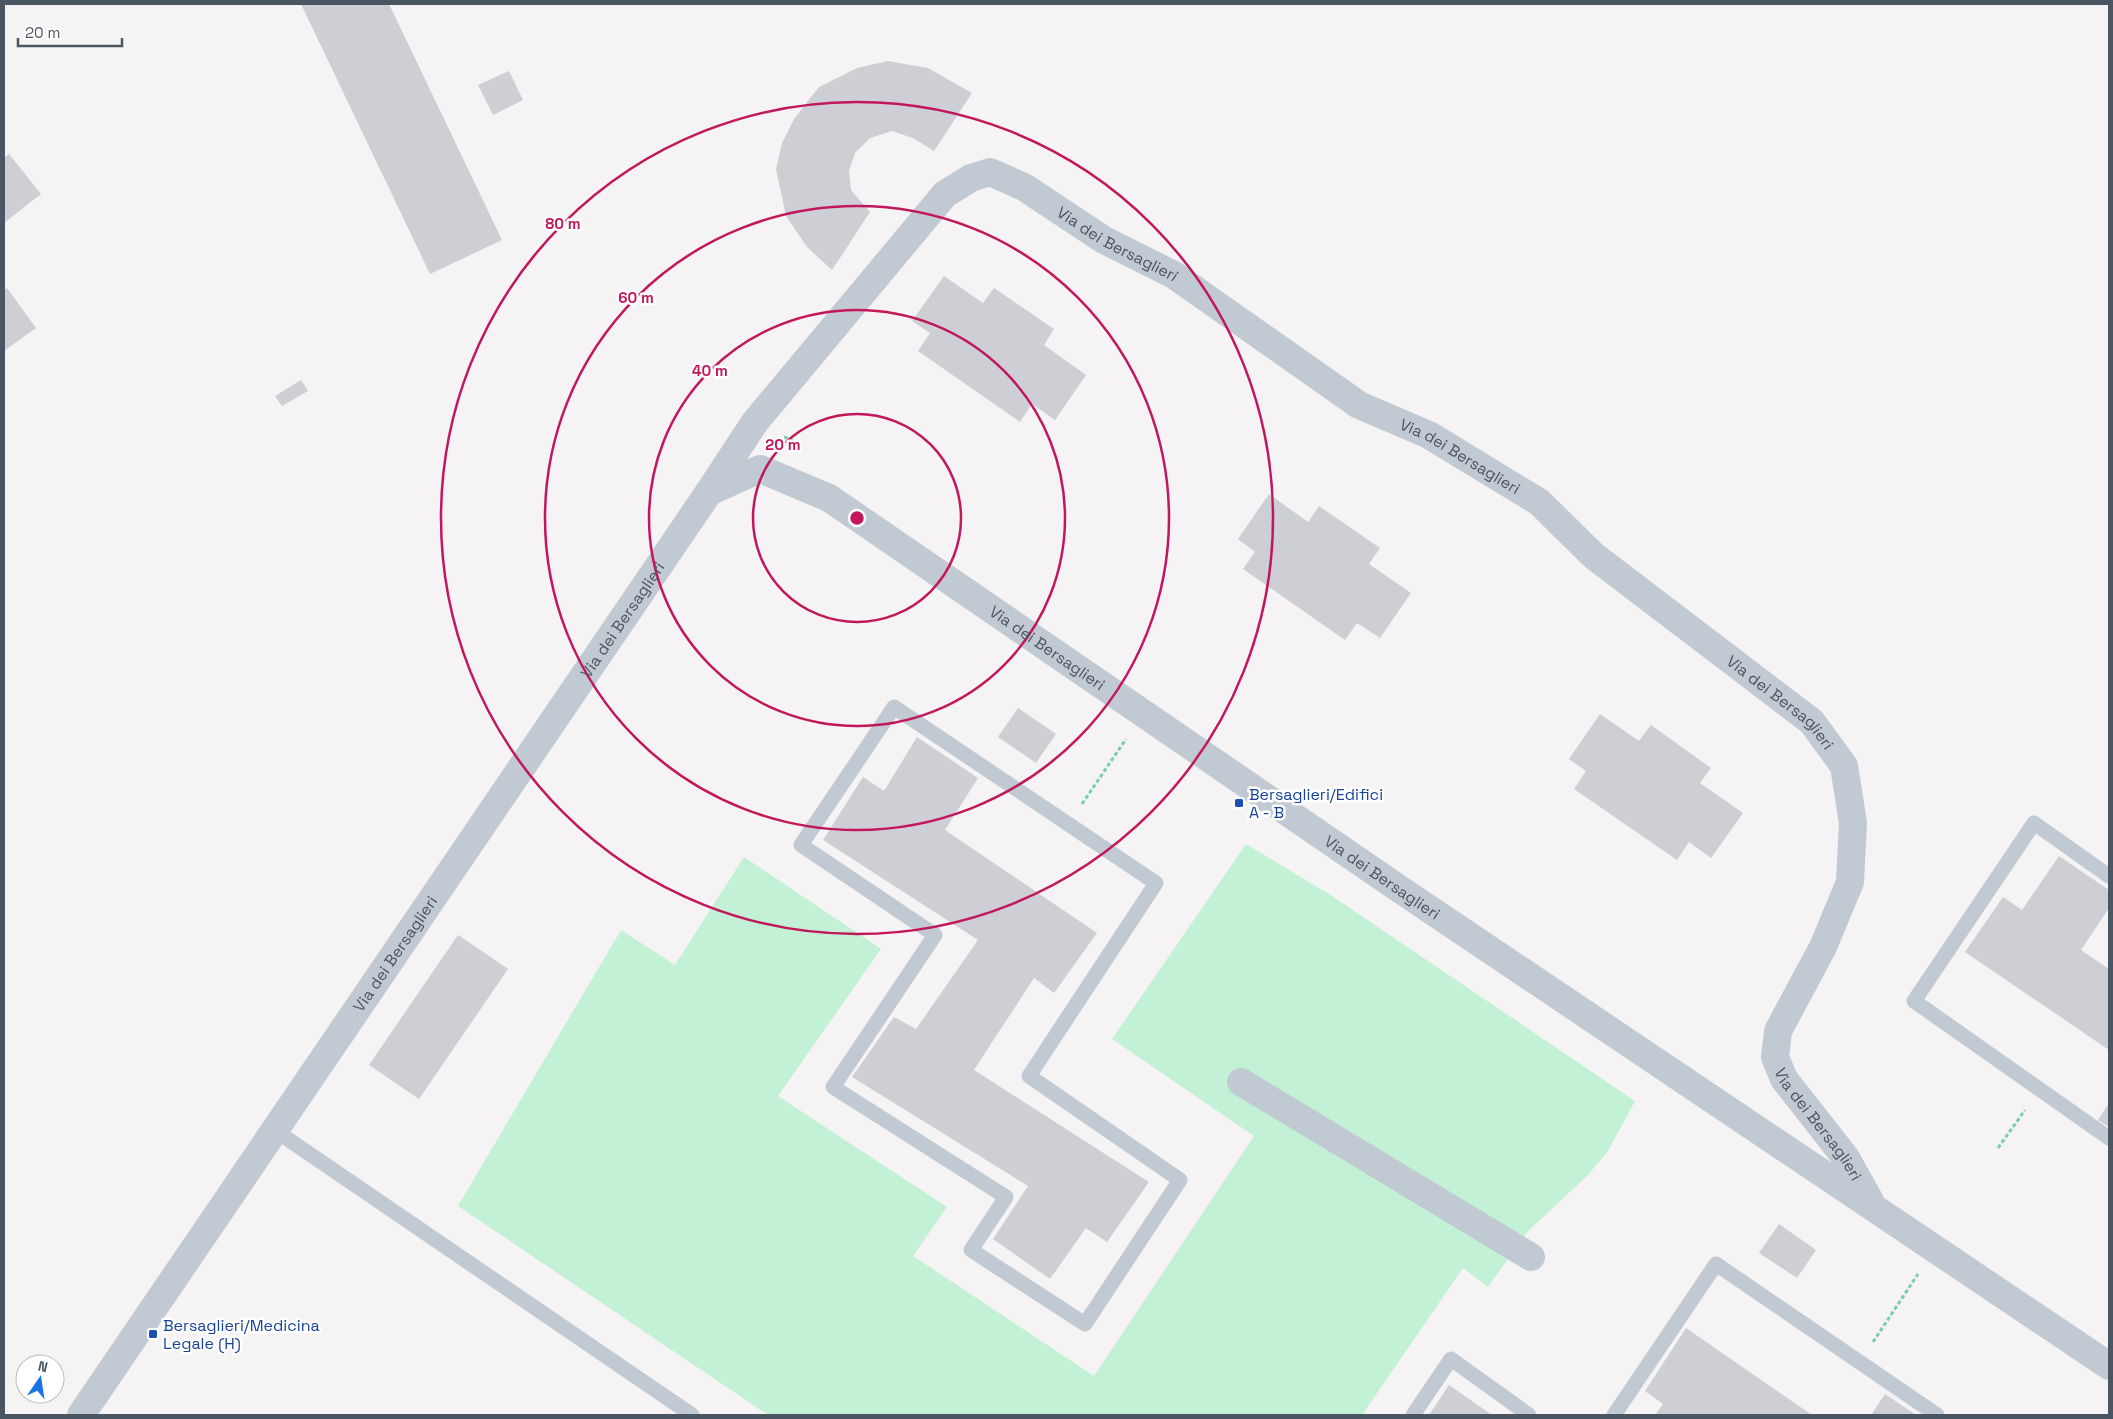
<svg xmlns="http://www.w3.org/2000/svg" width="2113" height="1419" font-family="'Space Grotesk',sans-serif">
<rect width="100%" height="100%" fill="#f5f3f3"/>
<!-- green -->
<path fill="#c3f1d5" d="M1246,844L1332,896L1635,1101L1608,1151L1587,1176L1527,1232L1488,1287L1463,1268L1362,1415H768L458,1206L621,930L675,965L744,857L881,949L778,1096L947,1207L913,1256L1094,1376L1254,1136L1112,1039Z"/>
<!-- building -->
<g fill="#cdcfd5">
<path d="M301,4H389L502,240L430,274Z"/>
<path d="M888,61L928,68L972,93L934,151L913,138L892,131L870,138L855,153L849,171L851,190L870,212L832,270L807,247L786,216L776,169L782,143L794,119L819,87L857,68Z"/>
<path d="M509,71L523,100L493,115L478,85Z"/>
<path d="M9,154L41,194L4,223V158Z"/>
<path d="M944,276L983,303L994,288L1054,329L1044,345L1086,375L1055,420L1032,404L1020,422L918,351L930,333L912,321Z"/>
<path d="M7,288L36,328L4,351V291Z"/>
<path d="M301,380L308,391L282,406L275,396Z"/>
<path d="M1269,494L1308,522L1319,506L1380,548L1369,564L1411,593L1380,638L1357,623L1345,640L1243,569L1255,552L1238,539Z"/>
<path d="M1018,708L1056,734L1036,763L998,737Z"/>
<path d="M1600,714L1639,741L1651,725L1711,768L1700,783L1743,813L1711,858L1689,842L1677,860L1574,789L1586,771L1569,759Z"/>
<path d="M917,737L978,778L945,830L1097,933L1054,993L1034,978L974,1070L1149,1182L1107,1242L1086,1228L1050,1279L993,1239L1028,1186L852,1077L894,1017L916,1029L978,940L823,840L863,777L884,791Z"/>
<path d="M2059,856L2109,890V908L2081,950L2109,969V1050L1965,952L2003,897L2022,910Z"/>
<path d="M458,935L508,969L419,1099L369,1065Z"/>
<path d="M2109,1103V1127L2098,1120Z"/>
<path d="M1779,1224L1816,1250L1797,1278L1759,1253Z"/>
<path d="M1686,1328L1812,1415H1655L1663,1404L1645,1391Z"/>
<path d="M1449,1385L1492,1415H1429Z"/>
<path d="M1885,1394L1916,1415H1871Z"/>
</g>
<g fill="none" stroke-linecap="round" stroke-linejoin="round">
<!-- path -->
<g stroke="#7ad0a6" stroke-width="3" stroke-dasharray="4 2.5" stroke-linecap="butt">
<path d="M784,437L795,441"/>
<path d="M1082,804L1126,739"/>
<path d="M1998,1148L2025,1110"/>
<path d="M1873,1342L1918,1274"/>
</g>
<!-- lane -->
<g stroke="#c1cad2" stroke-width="15">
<path d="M894,707L1156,883L1029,1076L1180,1180L1085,1324L971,1250L1006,1197L833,1087L935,935L801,845Z"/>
<path d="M2109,876L2034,823L1914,1001L2109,1138"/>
<path d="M276,1131L692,1415"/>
<path d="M1413,1415L1451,1359L1529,1415"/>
<path d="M1614,1415L1716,1264L1937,1415"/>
</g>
<!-- street -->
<g stroke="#c1cad2" stroke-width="28">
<path id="s1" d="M709,492L755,422L945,194L971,178L990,172L1024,187L1104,240L1174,275L1359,405L1429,435L1539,502L1594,556L1812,722L1844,766L1853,823L1850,882L1823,947L1778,1031L1775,1057L1784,1079L1846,1158L1870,1201"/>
<path d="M1241,1082L1531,1257"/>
<path id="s2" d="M81,1415L709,492L760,469L829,498L1398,888L2109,1366"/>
</g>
</g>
<!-- distance rings -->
<g fill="none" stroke="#c2185b" stroke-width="2.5">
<circle cx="857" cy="518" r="104"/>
<circle cx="857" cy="518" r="208"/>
<circle cx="857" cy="518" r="312"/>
<circle cx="857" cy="518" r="416"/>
</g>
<!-- markers -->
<g fill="#1a4fb4" stroke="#fff" stroke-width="2">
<rect x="1234" y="798" width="10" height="10" rx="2.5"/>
<rect x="148" y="1329" width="10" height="10" rx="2.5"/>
</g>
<g text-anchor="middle" stroke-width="5" stroke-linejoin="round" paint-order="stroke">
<!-- street labels -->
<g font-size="16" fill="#4a5661" stroke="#fff">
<text dy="6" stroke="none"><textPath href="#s1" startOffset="578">Via dei Bersaglieri</textPath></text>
<text dy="6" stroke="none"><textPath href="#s1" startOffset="982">Via dei Bersaglieri</textPath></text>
<text dy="6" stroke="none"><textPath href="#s2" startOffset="962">Via dei Bersaglieri</textPath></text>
<text dy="6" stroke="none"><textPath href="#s2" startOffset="1512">Via dei Bersaglieri</textPath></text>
<text dy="6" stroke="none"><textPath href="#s1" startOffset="1388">Via dei Bersaglieri</textPath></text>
<text dy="6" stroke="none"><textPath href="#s2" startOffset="1918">Via dei Bersaglieri</textPath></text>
<text dy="6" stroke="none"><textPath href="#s2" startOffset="558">Via dei Bersaglieri</textPath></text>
<text dy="6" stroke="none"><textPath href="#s1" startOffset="1868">Via dei Bersaglieri</textPath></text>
</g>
<!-- transit labels -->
<g font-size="16" fill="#164399" stroke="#fff" text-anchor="start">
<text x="1249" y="800">Bersaglieri/Edifici<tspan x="1249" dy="18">A - B</tspan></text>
<text x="163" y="1331">Bersaglieri/Medicina<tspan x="163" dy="18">Legale (H)</tspan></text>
</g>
</g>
<circle cx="857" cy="518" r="8" fill="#c2185b" stroke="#fff" stroke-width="2.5"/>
<g font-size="15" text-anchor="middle" font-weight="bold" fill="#c2185b" stroke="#fff" stroke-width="5" stroke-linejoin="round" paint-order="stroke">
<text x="563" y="229">80 m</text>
<text x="636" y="303">60 m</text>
<text x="710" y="376">40 m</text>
<text x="783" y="450">20 m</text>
</g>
<!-- border -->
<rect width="2113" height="1419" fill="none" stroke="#4a5661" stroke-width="10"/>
<!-- north arrow -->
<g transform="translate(40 1379) rotate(13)"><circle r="24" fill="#ffffff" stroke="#b7bbc0"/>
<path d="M0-4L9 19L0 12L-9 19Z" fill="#1a73e8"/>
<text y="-8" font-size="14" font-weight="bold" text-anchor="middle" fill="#4a5661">N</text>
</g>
<!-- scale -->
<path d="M18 38v8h104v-8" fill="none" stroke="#4a5661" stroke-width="2.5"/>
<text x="25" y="38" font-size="15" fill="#4a5661" stroke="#ffffff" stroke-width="4" paint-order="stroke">20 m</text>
</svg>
